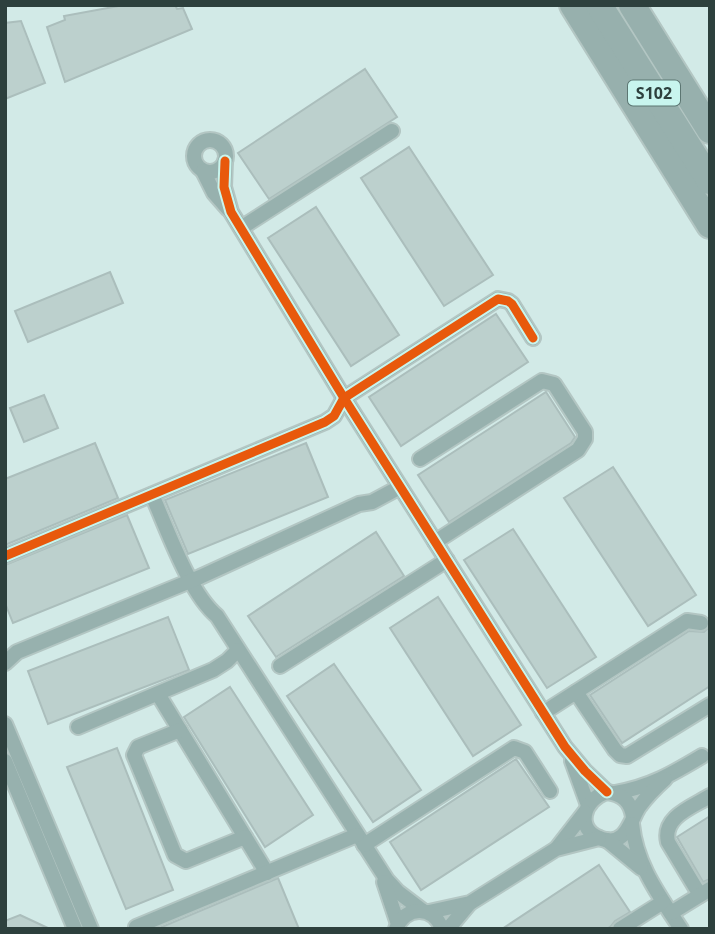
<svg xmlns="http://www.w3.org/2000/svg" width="715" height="934" font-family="'Noto Sans',sans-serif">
<rect width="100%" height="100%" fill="#d2eae7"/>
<!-- building -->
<g fill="#bcd0cd" stroke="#abbebc" stroke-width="2">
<path d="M124,5H175L177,9L183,8L192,29L65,82L47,27L65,20L64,16Z"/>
<path d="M21,21L45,83L5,99V23Z"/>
<path d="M365,69L397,117L269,199L238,153Z"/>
<path d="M409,147L493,275L444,306L361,178Z"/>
<path d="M316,207L399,335L351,366L268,238Z"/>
<path d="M110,272L123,303L28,342L15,311Z"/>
<path d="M496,314L528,362L401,446L369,397Z"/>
<path d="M546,392L575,437L571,443L449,522L418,475Z"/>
<path d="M44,395L58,428L24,442L10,408Z"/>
<path d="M95,443L118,498L5,545V479Z"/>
<path d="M306,443L328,497L188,554L165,500Z"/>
<path d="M613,467L696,595L648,626L564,498Z"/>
<path d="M127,515L149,568L13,623L5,603V565Z"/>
<path d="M513,529L596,657L547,688L464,560Z"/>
<path d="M376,532L404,576L276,657L248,616Z"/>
<path d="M438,597L521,725L473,756L390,628Z"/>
<path d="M168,617L189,670L48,724L28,671Z"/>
<path d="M710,626V686L622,743L590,695L689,631L704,632Z"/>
<path d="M334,664L421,790L373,822L287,696Z"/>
<path d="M230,687L313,815L265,847L184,717Z"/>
<path d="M117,748L173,890L126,909L67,767Z"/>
<path d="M516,759L549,807L421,890L390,842Z"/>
<path d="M710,816V879L703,882L677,837Z"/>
<path d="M599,865L630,912L615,921L611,926L607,929H502Z"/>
<path d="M278,878L299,929H157L271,881Z"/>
<path d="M20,915L50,929H5V921Z"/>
</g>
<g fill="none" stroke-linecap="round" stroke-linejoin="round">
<defs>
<g id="minor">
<circle cx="210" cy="156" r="16"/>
<path d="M225,161L224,187L231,212L344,398L565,747L585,771L607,792"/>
<path d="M203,171L214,193L228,209"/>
<path d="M241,228L392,131"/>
<path d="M420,459L542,381L554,384L585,432V439L578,450L435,542"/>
<path d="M152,495C167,528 189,593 217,616L387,880L398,892L423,911"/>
<path d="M5,556L325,422L334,416L344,398L498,299L508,301L512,304L533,338"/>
<path d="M5,663L17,652L200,577L359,504L372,502L400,487"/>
<path d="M280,666L447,560"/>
<path d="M576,692L615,750L620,755L627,756L710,705"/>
<path d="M158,694L267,873"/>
<path d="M543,713L687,621L701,623"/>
<path d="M5,724L91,929"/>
<path d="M78,727L213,670L227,661L238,650"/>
<path d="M180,730L138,747L134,755L175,855L186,861L245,837"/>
<path d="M5,761L75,929"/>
<path d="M572,761L588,805"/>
<path d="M615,793C650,787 672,774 702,756"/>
<path d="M633,817C631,801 622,794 607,792C583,799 574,830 602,839C626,847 630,821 639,807C647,796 656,787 665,779"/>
<path d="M632,824C636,865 659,895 681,929"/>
<path d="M607,840L641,868"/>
<path d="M364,845L514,748L525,752L550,791"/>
<path d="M557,848L585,812"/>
<path d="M384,882L398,924"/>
<path d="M700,895L668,842C662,817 692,807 710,796"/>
<path d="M429,912L470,903L556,849L599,838"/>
<path d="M671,913L710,889"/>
<path d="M136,927L357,835"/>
<path d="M396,929C405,905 434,905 442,929"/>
<path d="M448,929L469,904"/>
<path d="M620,929L663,902"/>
</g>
<g id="motorway">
<path d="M573,5L710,225"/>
<path d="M599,5L710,181"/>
<path d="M632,5L710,130"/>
</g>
</defs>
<!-- minor casing -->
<use href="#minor" stroke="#b3c6c3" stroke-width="18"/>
<!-- motorway casing -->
<use href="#motorway" stroke="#b3c6c3" stroke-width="30"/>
<!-- minor -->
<use href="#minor" stroke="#97b1ae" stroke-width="14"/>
<!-- motorway -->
<use href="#motorway" stroke="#97b0ad" stroke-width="26"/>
<defs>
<g id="cycleway">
<path d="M225,161L224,187L231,212L344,398L565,747L585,771L607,792"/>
<path d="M5,556L325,422L334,416L344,398L498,299L508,301L512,304L533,338"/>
</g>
</defs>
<!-- cycleway casing -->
<use href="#cycleway" stroke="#c8f5ee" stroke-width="13"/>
<!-- cycleway -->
<use href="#cycleway" stroke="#e8590c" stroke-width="9"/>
</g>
<g text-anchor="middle" stroke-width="5" stroke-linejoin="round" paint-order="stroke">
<!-- shield labels -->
<rect fill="#c8f5ee" stroke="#5c7672" stroke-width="2" x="628" y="80.5" width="52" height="25" rx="5"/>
<g font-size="16" font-weight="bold" fill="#2d403d">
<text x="654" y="99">S102</text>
</g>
</g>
<!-- border -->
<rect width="715" height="934" fill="none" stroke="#2d403d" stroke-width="14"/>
</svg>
